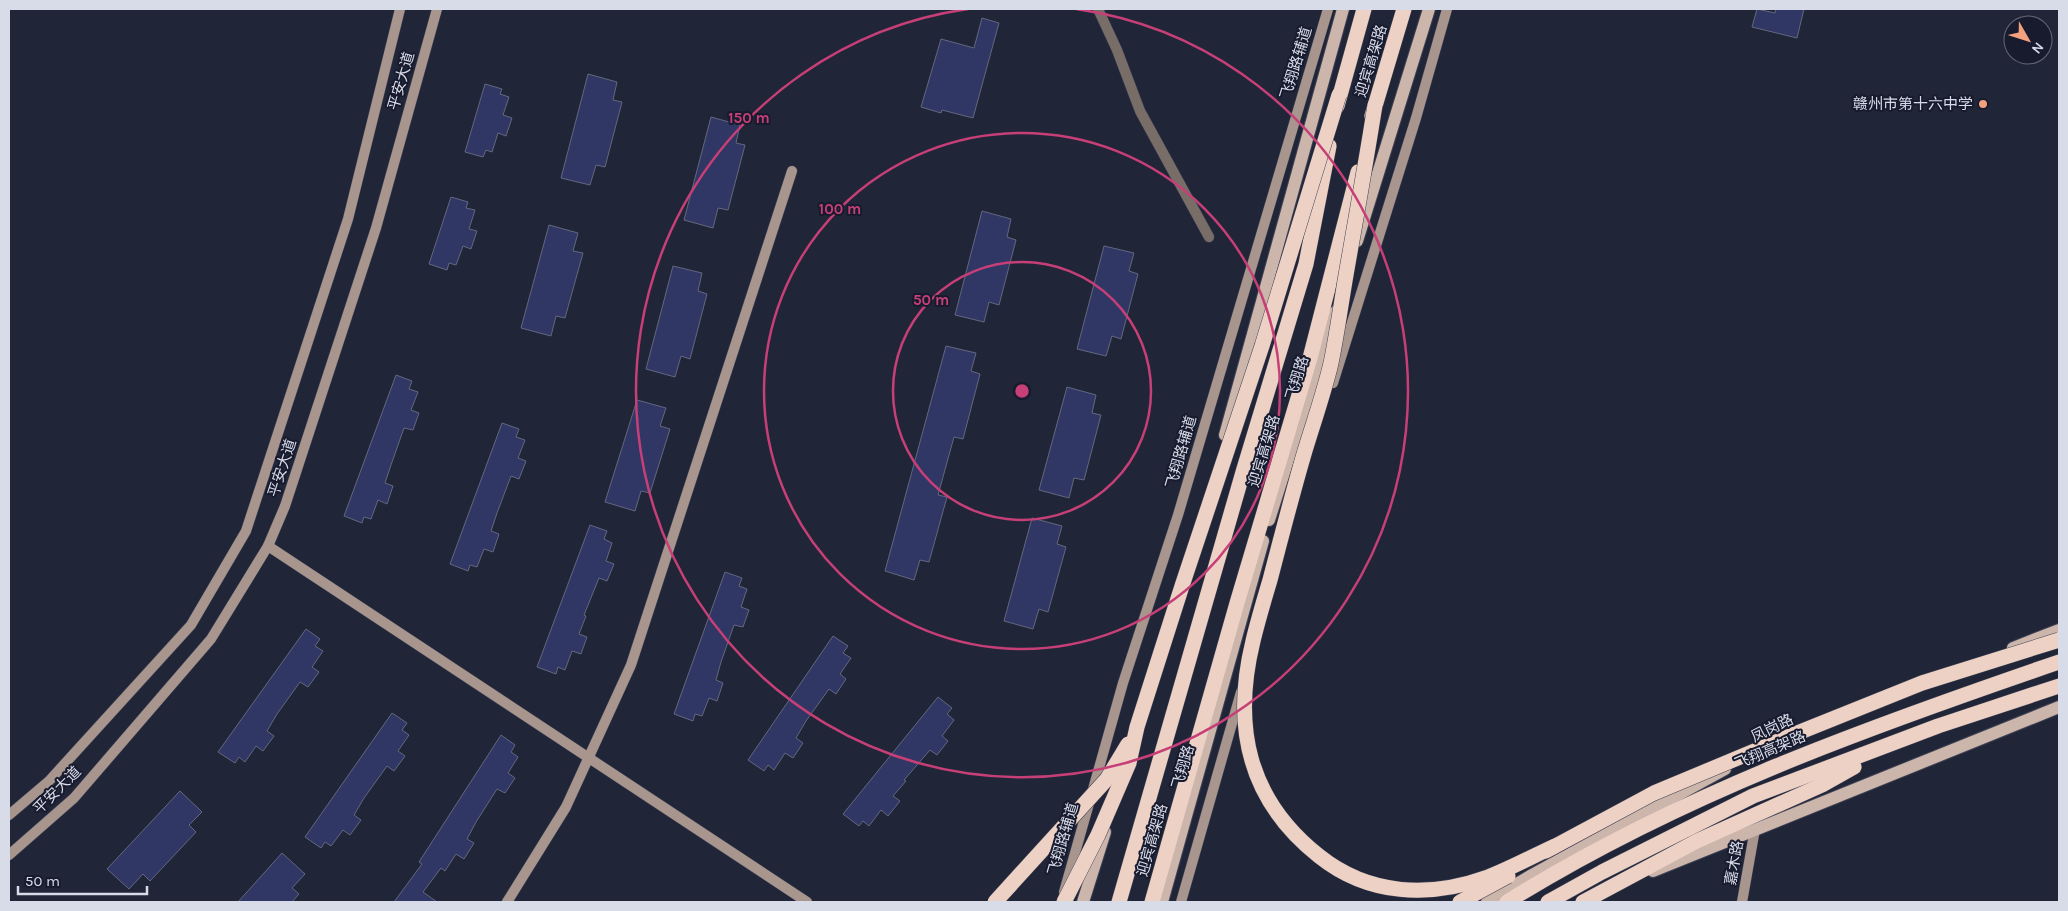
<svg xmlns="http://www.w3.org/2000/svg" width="2068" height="911" font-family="Karla,'Noto Sans SC',sans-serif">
<rect width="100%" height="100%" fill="#212538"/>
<!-- building -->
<g fill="#303764" stroke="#63687f">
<path d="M1757,9L1775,13L1776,9H1804L1797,38L1752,27Z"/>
<path d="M982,18L999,23L973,118L942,110L941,113L921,107L941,39L974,48Z"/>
<path d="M588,74L617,82L613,100L622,102L605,167L596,165L590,185L561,178Z"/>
<path d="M485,84L502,89L500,94L509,97L503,115L512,118L506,136L498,133L492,152L486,150L483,157L465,152Z"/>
<path d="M711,117L740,125L736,143L745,145L728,210L718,208L713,228L684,220Z"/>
<path d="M451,197L468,202L466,208L475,210L469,229L477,231L471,249L463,246L456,265L449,263L447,270L429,264Z"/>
<path d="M982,211L1011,219L1007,237L1016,240L999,305L989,302L984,322L955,315Z"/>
<path d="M549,225L578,233L573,251L583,253L565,318L556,316L551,336L521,328Z"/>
<path d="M1104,246L1134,253L1129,271L1138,274L1121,339L1112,336L1106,356L1077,349Z"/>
<path d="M673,266L702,273L698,291L707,294L690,359L681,356L675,377L646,369Z"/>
<path d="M946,346L976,353L971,371L980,374L963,439L954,437L938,495L947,497L929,562L920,560L914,580L885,571Z"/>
<path d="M396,375L412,381L409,389L418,392L411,410L419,413L413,430L404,428L391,465L385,483L393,486L387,504L378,500L371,519L364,517L362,523L344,516Z"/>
<path d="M1067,387L1096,395L1092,413L1101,415L1084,480L1074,478L1069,498L1039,490Z"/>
<path d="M637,400L666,408L660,426L670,429L650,493L641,491L635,511L605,502Z"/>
<path d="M502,423L519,429L516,437L525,440L518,458L526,461L519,479L511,476L497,513L491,531L499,534L493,552L484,549L477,567L470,565L468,571L450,564Z"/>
<path d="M1032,518L1062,526L1057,544L1066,547L1048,612L1039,609L1033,629L1004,621Z"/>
<path d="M590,525L607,531L604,539L612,543L606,561L614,564L607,581L599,578L584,615L586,616L579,634L587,637L581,654L572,651L565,670L558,667L556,674L537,667Z"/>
<path d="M725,572L742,578L739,586L747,589L741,607L749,610L743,627L734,625L721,662L716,680L723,683L717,701L709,698L702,716L695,714L693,721L674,714Z"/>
<path d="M306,629L320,639L315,646L323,651L312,667L319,672L308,687L300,682L277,714L267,731L274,736L263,751L256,746L245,762L239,757L235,763L218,752Z"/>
<path d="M833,636L848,646L843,653L851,658L840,674L846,679L836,694L829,689L806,721L796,738L803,743L793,758L785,753L774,770L768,765L764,771L748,760Z"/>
<path d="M938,697L952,708L947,714L954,720L942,736L948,741L937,755L930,750L904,780L906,781L893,796L900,801L888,816L881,810L869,826L863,821L859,826L843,814Z"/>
<path d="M392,713L407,723L402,730L409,735L398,751L405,756L394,771L387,766L364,798L354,815L361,820L350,835L343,830L331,846L325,842L321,848L305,837Z"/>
<path d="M501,735L515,745L511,752L518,757L508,773L515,778L505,793L497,789L476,822L467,839L474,843L464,859L456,854L445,871L441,868L423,892L437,902H394L422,864L419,862Z"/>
<path d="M180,791L202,812L189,825L196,832L150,881L143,874L129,889L107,869Z"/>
<path d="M282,853L305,874L292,888L299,894L292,902H238Z"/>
</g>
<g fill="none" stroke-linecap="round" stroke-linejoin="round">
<defs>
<path id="street" d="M1098,9L1117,50L1140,111L1209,237"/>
<g id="secondary">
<path d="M1333,383L1416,118L1447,9"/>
<path d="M268,546L807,902"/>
<path d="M9,815L49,781L191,625L246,531L348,219L400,9"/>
<path d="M9,855L74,798L211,639L268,546L285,506L376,228L437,9"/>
<path d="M1064,892L1123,683L1178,515L1328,9"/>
<path d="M507,902L566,807L631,665L792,171"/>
<path d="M1181,902L1241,692"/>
<path d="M1742,902L1755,829"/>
</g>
<g id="primary">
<path d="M1357,241L1429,9"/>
<path d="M1225,435L1343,9"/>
<path d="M1269,520L1335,312"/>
<path d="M2013,648L2059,630"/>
<path d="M1653,871L2059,707"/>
<path d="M1083,902L1105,832"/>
<path d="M1162,902L1263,541"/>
<path d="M1487,902L1532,875L1725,769"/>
</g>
<g id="highway">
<path d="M1337,106L1364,9"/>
<path d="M1372,116L1404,9"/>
<path d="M1119,902L1243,472L1306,264L1329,146"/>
<path d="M1152,902L1237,603L1310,358L1358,172"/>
<path d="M1507,902C1678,795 1869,727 2059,662"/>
<path d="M1548,902L1602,872L1753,796L1938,726L2059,686"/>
<path d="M1583,902L1697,841L1822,785L1854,767"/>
</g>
</defs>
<!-- street casing -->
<use href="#street" stroke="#3e4254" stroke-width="11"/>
<!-- secondary casing -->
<use href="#secondary" stroke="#3e4254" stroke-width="11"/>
<!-- primary casing -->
<use href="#primary" stroke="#3e4254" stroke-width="14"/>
<!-- highway casing -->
<use href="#highway" stroke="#3e4254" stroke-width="16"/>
<!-- street -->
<use href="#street" stroke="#796d68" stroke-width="10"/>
<!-- secondary -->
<use href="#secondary" stroke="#a8968e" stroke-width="10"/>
<!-- primary -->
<use href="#primary" stroke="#ccb5ab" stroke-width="12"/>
<!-- highway -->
<use href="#highway" stroke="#eed1c5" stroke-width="15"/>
<defs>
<g id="highway-bridge">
<path d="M1375,105C1366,162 1356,218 1346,275C1341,304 1337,334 1331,363C1324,393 1313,424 1304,454C1292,495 1281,538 1270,580C1264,600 1258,620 1253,641C1232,727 1248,800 1319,856C1369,896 1430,898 1488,877C1511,868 1533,856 1555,846"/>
<path d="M1546,851L1654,793L1795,734L1922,683L2059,640"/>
<path d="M995,902L1107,779L1128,744"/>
<path d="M1064,902L1098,835L1129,763L1137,727L1182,586L1262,346L1339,95"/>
<path d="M1460,902L1508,876"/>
</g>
</defs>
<!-- highway-bridge casing -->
<use href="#highway-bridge" stroke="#3e4254" stroke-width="16" stroke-linecap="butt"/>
<!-- highway-bridge -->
<use href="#highway-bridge" stroke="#eed1c5" stroke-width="15"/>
</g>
<!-- distance rings -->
<g fill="none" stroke="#c63f77" stroke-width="2.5">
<circle cx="1022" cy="391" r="129"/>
<circle cx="1022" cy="391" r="258"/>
<path d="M1076 9A386 386 0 1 1 968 9"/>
</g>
<!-- markers -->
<circle fill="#f1a17d" stroke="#181b2e" stroke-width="2" cx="1983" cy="104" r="5"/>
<g text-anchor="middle" stroke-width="4" stroke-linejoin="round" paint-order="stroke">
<!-- street labels -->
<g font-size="15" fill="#d8dce9" stroke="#181b2e">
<text transform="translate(1371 61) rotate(-73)" y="5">迎宾高架路</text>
<text transform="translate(1296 63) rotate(-73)" y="5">飞翔路辅道</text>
<text transform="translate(401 81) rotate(-74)" y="5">平安大道</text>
<text transform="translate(1297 378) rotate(-73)" y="5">飞翔路</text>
<text transform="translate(1264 451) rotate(-73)" y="5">迎宾高架路</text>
<text transform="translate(1181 452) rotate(-74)" y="5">飞翔路辅道</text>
<text transform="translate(282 468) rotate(-72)" y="5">平安大道</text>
<text transform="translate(1772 728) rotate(-26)" y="5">凤岗路</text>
<text transform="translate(1770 750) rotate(-23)" y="5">飞翔高架路</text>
<text transform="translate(1183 767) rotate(-74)" y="5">飞翔路</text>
<text transform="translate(57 790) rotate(-45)" y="5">平安大道</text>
<text transform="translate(1063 839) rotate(-74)" y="5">飞翔路辅道</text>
<text transform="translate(1152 840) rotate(-74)" y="5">迎宾高架路</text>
<text transform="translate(1734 863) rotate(-80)" y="5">嘉木路</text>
</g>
<!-- poi labels -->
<g font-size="15" fill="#d8dce9" stroke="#181b2e" text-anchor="end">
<text x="1973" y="109">赣州市第十六中学</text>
</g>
</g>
<circle cx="1022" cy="391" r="8" fill="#c63f77" stroke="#181b2e" stroke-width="2.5"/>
<g font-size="15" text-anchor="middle" font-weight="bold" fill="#c63f77" stroke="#181b2e" stroke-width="4" stroke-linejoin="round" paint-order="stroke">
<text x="749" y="123">150 m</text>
<text x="840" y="214">100 m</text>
<text x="931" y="305">50 m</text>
</g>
<!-- border -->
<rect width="2068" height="911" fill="none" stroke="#d8dce9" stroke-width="20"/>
<!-- north arrow -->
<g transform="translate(2028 40) rotate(129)"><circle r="24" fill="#181b2e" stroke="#656879"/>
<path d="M0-4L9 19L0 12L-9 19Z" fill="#f1a17d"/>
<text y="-8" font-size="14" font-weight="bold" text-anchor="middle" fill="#d8dce9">N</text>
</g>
<!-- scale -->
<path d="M18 886v8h129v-8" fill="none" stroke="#d8dce9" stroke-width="2.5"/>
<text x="25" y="886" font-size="15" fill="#d8dce9" stroke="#181b2e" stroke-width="4" paint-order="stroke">50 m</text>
</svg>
